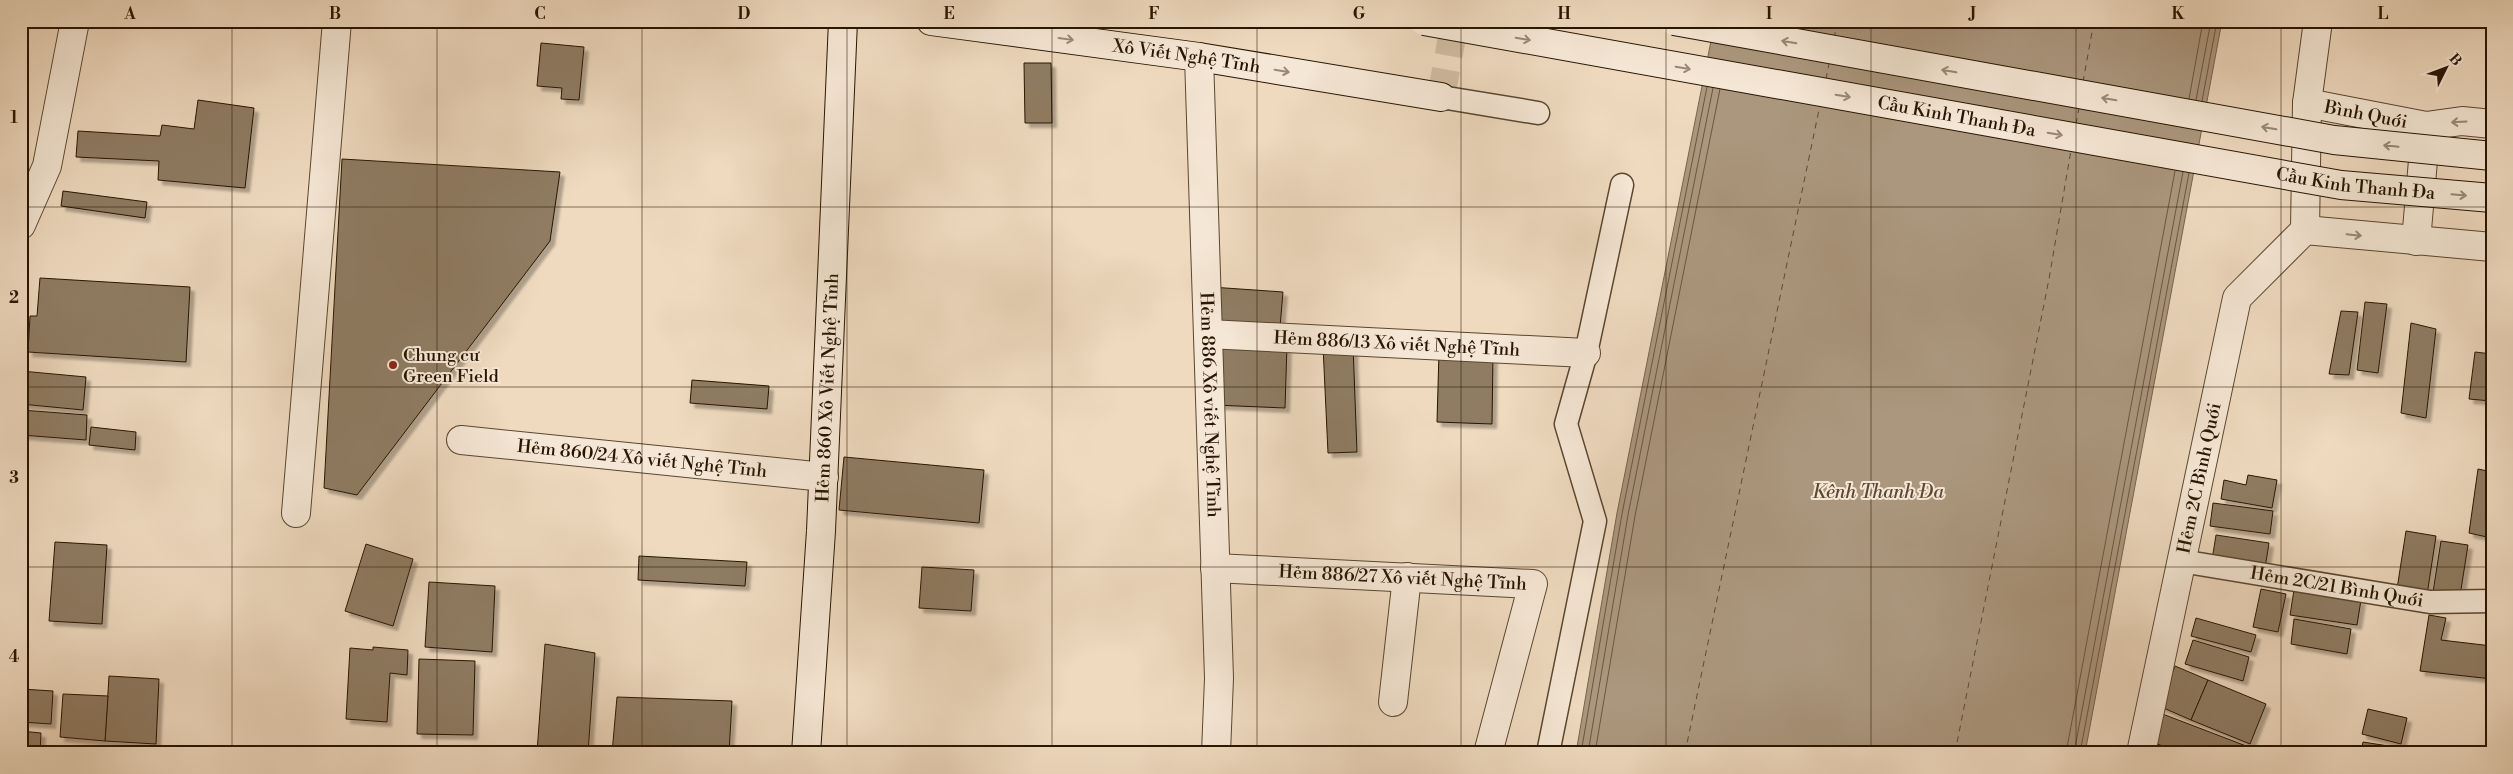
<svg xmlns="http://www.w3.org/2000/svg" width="2513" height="774" font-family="'Libre Bodoni',serif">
<defs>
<filter id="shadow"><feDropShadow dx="4.5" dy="4.5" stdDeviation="1" flood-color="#0004"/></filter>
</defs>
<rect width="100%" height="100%" fill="#efdabf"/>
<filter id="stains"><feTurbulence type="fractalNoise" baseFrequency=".004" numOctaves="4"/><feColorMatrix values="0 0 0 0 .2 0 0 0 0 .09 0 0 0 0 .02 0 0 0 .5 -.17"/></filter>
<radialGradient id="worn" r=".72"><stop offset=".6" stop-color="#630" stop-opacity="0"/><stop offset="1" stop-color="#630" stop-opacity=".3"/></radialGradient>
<!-- water -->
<path fill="#ab977e" stroke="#77634c" d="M1715,21H2222L2085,753H1576L1617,513Z"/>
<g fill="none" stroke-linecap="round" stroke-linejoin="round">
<!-- shore -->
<g stroke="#6a5640" stroke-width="1">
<path d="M2189,99L2203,21"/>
<path d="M2196,100L2211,21"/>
<path d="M2202,101L2217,21"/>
<path d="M1581,753L1622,514L1707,87"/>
<path d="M1588,753L1628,515L1713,88"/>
<path d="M1595,753L1635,516L1720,89"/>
<path d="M2066,753L2175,171"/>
<path d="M2074,753L2183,172"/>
<path d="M2080,753L2189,173"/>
</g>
<!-- ferry -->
<g stroke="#5c4933" stroke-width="1" stroke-dasharray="6 5" stroke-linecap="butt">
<path d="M1834,38L1838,21"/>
<path d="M1826,79L1829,64"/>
<path d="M2083,82L2094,21"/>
<path d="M2076,124L2079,108"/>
<path d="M1685,753L1820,105"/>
<path d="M1955,753L2049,279L2071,150"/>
</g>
</g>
<!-- building -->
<g fill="#8f7b64" stroke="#281501" filter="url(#shadow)">
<path d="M541,43L584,47L579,100L561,99L562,88L537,86Z"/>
<path d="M1024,63H1051L1052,123H1025Z"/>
<path d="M198,100L254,108L245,188L158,180L159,161L76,157L78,131L160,136L162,125L194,129Z"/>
<path d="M342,159L560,172L550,241L357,495L324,488Z"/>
<path d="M63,191L147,202L145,218L61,206Z"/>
<path d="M40,278L190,287L186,362L28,352L30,316H37Z"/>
<path d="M1211,287L1283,292L1280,327L1209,321Z"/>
<path d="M2365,302L2387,304L2378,373L2357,370Z"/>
<path d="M2341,311L2358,312L2349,375L2329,374Z"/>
<path d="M2411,323L2436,329L2426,418L2401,413Z"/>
<path d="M1216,342L1287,345L1285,408L1214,405Z"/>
<path d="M1353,345L1357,452L1328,453L1323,346Z"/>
<path d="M1439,352L1493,354L1492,424L1437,422Z"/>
<path d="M2475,352L2492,354L2491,401L2469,399Z"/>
<path d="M21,371L86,377L83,410L21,404Z"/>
<path d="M692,380L769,386L767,409L690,403Z"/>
<path d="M21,410L87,415L86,440L21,435Z"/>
<path d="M91,427L136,432L135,450L89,445Z"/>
<path d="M844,457L984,470L979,523L839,510Z"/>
<path d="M2478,469L2492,472V499L2487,537L2469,533Z"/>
<path d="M2248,475L2277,480L2272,508L2221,499L2224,480L2246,485Z"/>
<path d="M2213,503L2273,511L2270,534L2210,526Z"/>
<path d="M2406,531L2436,536L2427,595L2397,589Z"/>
<path d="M2216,535L2269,543L2265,568L2212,560Z"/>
<path d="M2441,541L2468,545L2460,596L2433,592Z"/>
<path d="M55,542L107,545L102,624L49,621Z"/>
<path d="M366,544L413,559L393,626L345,611Z"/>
<path d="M639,556L747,562L745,586L638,580Z"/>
<path d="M922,567L974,570L971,611L919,608Z"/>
<path d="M429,582L495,586L492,652L425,647Z"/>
<path d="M2261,589L2286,594L2278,632L2253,627Z"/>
<path d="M2294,590L2361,600L2357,625L2290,615Z"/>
<path d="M2429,615L2446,618L2441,640L2492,646V679L2420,671Z"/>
<path d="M2196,618L2256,635L2251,652L2191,636Z"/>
<path d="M2294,619L2351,629L2347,654L2291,644Z"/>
<path d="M2193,640L2249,657L2243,681L2185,664Z"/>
<path d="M545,644L595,653L588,753L537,752Z"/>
<path d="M373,647L408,650L407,675L390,673L387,722L346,719L350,648L373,650Z"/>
<path d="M419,659L475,661L473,735L417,734Z"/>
<path d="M2175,666L2208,680L2191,720L2159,706Z"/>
<path d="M109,676L159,679L156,744L105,741Z"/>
<path d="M2208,680L2266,704L2250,744L2191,720Z"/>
<path d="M21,689L53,691L51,724L21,722Z"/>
<path d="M63,694L108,696L105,741L60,737Z"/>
<path d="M617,697L732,701L729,753H612Z"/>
<path d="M2368,709L2407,718L2401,744L2362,734Z"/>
<path d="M2160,713L2254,749L2253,753H2180L2150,741Z"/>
<path d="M21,731L41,733L40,753H21Z"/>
<path d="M2363,742L2395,747L2394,753H2361Z"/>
</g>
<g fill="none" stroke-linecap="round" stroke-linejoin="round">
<!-- secondary-tunnel -->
<path stroke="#d1bca2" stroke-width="28" stroke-dasharray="28 14" stroke-linecap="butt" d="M1441,97L1455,21"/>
<defs>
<g id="lane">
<path d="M1441,97L1538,113"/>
<path id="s1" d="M2181,561L2430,602L2492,601"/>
<path d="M1548,753L1595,521L1566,424L1586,353L1622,185"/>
</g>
<g id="street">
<path id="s2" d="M1199,57L1219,678L1216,753"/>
<path id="s3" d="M2307,103L2426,126L2462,121L2492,124"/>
<path d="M21,225L47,166L75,21"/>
<path d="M2305,230L2307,103L2318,21"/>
<path d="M2305,230L2492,247"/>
<path d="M2416,241L2426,126"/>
<path id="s4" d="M1208,334L1586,353"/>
<path id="s5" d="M461,440L824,477"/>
<path d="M296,513L337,21"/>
<path id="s6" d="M1215,568L1533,584L1488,753"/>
<path d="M1393,702L1407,577"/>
<path id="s7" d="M2141,753L2237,298L2305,230"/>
</g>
<g id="secondary">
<path id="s8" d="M931,21L1199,57L1441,97"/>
<path id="s9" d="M806,753L821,531L843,21"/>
</g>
</defs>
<!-- lane casing -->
<use href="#lane" stroke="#5a4630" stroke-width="25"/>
<!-- street casing -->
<use href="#street" stroke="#5a4630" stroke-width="30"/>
<!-- secondary casing -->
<use href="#secondary" stroke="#281501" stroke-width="30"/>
<!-- lane -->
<use href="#lane" stroke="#f5e7d5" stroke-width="22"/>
<!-- street -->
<use href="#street" stroke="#f5e7d5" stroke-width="28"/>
<!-- secondary -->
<use href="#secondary" stroke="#f5e7d5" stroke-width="28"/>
<defs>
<g id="secondary-bridge">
<path id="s10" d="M1424,21L2341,185L2492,198"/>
<path d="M1674,21L2334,140L2492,156"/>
</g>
</defs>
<!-- secondary-bridge casing -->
<use href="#secondary-bridge" stroke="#281501" stroke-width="30" stroke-linecap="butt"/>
<!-- secondary-bridge -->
<use href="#secondary-bridge" stroke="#f5e7d5" stroke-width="28"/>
</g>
<!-- one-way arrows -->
<defs><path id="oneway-shaft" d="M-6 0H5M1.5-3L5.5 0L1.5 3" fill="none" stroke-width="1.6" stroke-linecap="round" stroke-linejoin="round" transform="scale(1.25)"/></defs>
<g stroke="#998876">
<use href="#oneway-shaft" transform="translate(1066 39) rotate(8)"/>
<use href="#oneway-shaft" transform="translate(1523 39) rotate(10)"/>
<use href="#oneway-shaft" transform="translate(1789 42) rotate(-170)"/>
<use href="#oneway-shaft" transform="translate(1683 68) rotate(10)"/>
<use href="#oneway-shaft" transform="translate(1282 71) rotate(9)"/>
<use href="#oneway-shaft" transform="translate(1949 71) rotate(-170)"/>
<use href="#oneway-shaft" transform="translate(1843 96) rotate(10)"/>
<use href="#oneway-shaft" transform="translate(2109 99) rotate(-170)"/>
<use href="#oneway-shaft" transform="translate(2459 122) rotate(177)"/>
<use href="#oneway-shaft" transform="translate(2269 128) rotate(-170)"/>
<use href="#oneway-shaft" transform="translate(2055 134) rotate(10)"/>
<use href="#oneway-shaft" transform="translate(2391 146) rotate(-174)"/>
<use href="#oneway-shaft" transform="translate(2459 195) rotate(5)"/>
<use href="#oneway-shaft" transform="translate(2354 235) rotate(6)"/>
</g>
<!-- grid -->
<path fill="none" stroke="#281501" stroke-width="1" stroke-opacity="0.55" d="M232,21V753M437,21V753M642,21V753M847,21V753M1052,21V753M1257,21V753M1461,21V753M1666,21V753M1871,21V753M2076,21V753M2281,21V753M21,207H2492M21,387H2492M21,567H2492"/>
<!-- markers -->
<circle fill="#8f2418" stroke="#f5e7d5" stroke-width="2" cx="393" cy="365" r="5"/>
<g text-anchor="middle" stroke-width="4" stroke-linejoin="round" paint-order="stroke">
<!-- street labels -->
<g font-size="18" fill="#281501" stroke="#f5e7d5">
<text dy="6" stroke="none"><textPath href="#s8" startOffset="258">Xô Viết Nghệ Tĩnh</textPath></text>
<text dy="6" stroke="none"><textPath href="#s3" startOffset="60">Bình Quới</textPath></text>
<text dy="6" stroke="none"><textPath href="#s10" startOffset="541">Cầu Kinh Thanh Đa</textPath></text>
<text dy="6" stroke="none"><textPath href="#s10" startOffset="946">Cầu Kinh Thanh Đa</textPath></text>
<text dy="6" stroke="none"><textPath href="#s4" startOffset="189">Hẻm 886/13 Xô viết Nghệ Tĩnh</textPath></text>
<text dy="6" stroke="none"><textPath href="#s9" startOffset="366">Hẻm 860 Xô Viết Nghệ Tĩnh</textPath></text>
<text dy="6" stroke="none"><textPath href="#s2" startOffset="348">Hẻm 886 Xô viết Nghệ Tĩnh</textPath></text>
<text dy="6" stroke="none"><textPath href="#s5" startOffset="182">Hẻm 860/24 Xô viết Nghệ Tĩnh</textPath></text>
<text dy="6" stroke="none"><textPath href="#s7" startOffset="281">Hẻm 2C Bình Quới</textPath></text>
<text dy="6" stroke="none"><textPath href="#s6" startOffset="188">Hẻm 886/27 Xô viết Nghệ Tĩnh</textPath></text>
<text dy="6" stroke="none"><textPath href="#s1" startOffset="158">Hẻm 2C/21 Bình Quới</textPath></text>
</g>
<!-- poi labels -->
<g font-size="18" fill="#281501" stroke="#f5e7d5" text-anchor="start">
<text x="403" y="361">Chung cư<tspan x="403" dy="21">Green Field</tspan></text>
</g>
<!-- water labels -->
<g font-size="19" font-style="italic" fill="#5c4933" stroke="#f5e7d5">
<text x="1878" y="498">Kênh Thanh Đa</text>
</g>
</g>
<!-- margin -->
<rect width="2513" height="774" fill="none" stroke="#efdabf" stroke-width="55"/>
<!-- north arrow -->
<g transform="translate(2446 68) rotate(48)" stroke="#f5e7d5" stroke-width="4" paint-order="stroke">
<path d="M0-4L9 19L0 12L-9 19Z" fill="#281501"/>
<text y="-8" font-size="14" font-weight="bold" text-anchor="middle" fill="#281501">B</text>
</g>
<rect x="28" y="28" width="2458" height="718" fill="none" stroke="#281501" stroke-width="2"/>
<g font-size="16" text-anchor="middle" font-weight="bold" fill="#281501">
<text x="130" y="19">A</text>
<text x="335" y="19">B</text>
<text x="540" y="19">C</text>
<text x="744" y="19">D</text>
<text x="949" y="19">E</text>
<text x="1154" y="19">F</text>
<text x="1359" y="19">G</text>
<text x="1564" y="19">H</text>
<text x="1769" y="19">I</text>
<text x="1973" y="19">J</text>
<text x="2178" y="19">K</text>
<text x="2383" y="19">L</text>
<text x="14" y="123">1</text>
<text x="14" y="303">2</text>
<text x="14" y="483">3</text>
<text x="14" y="662">4</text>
</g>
<rect width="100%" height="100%" filter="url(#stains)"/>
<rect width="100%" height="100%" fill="url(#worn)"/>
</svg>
